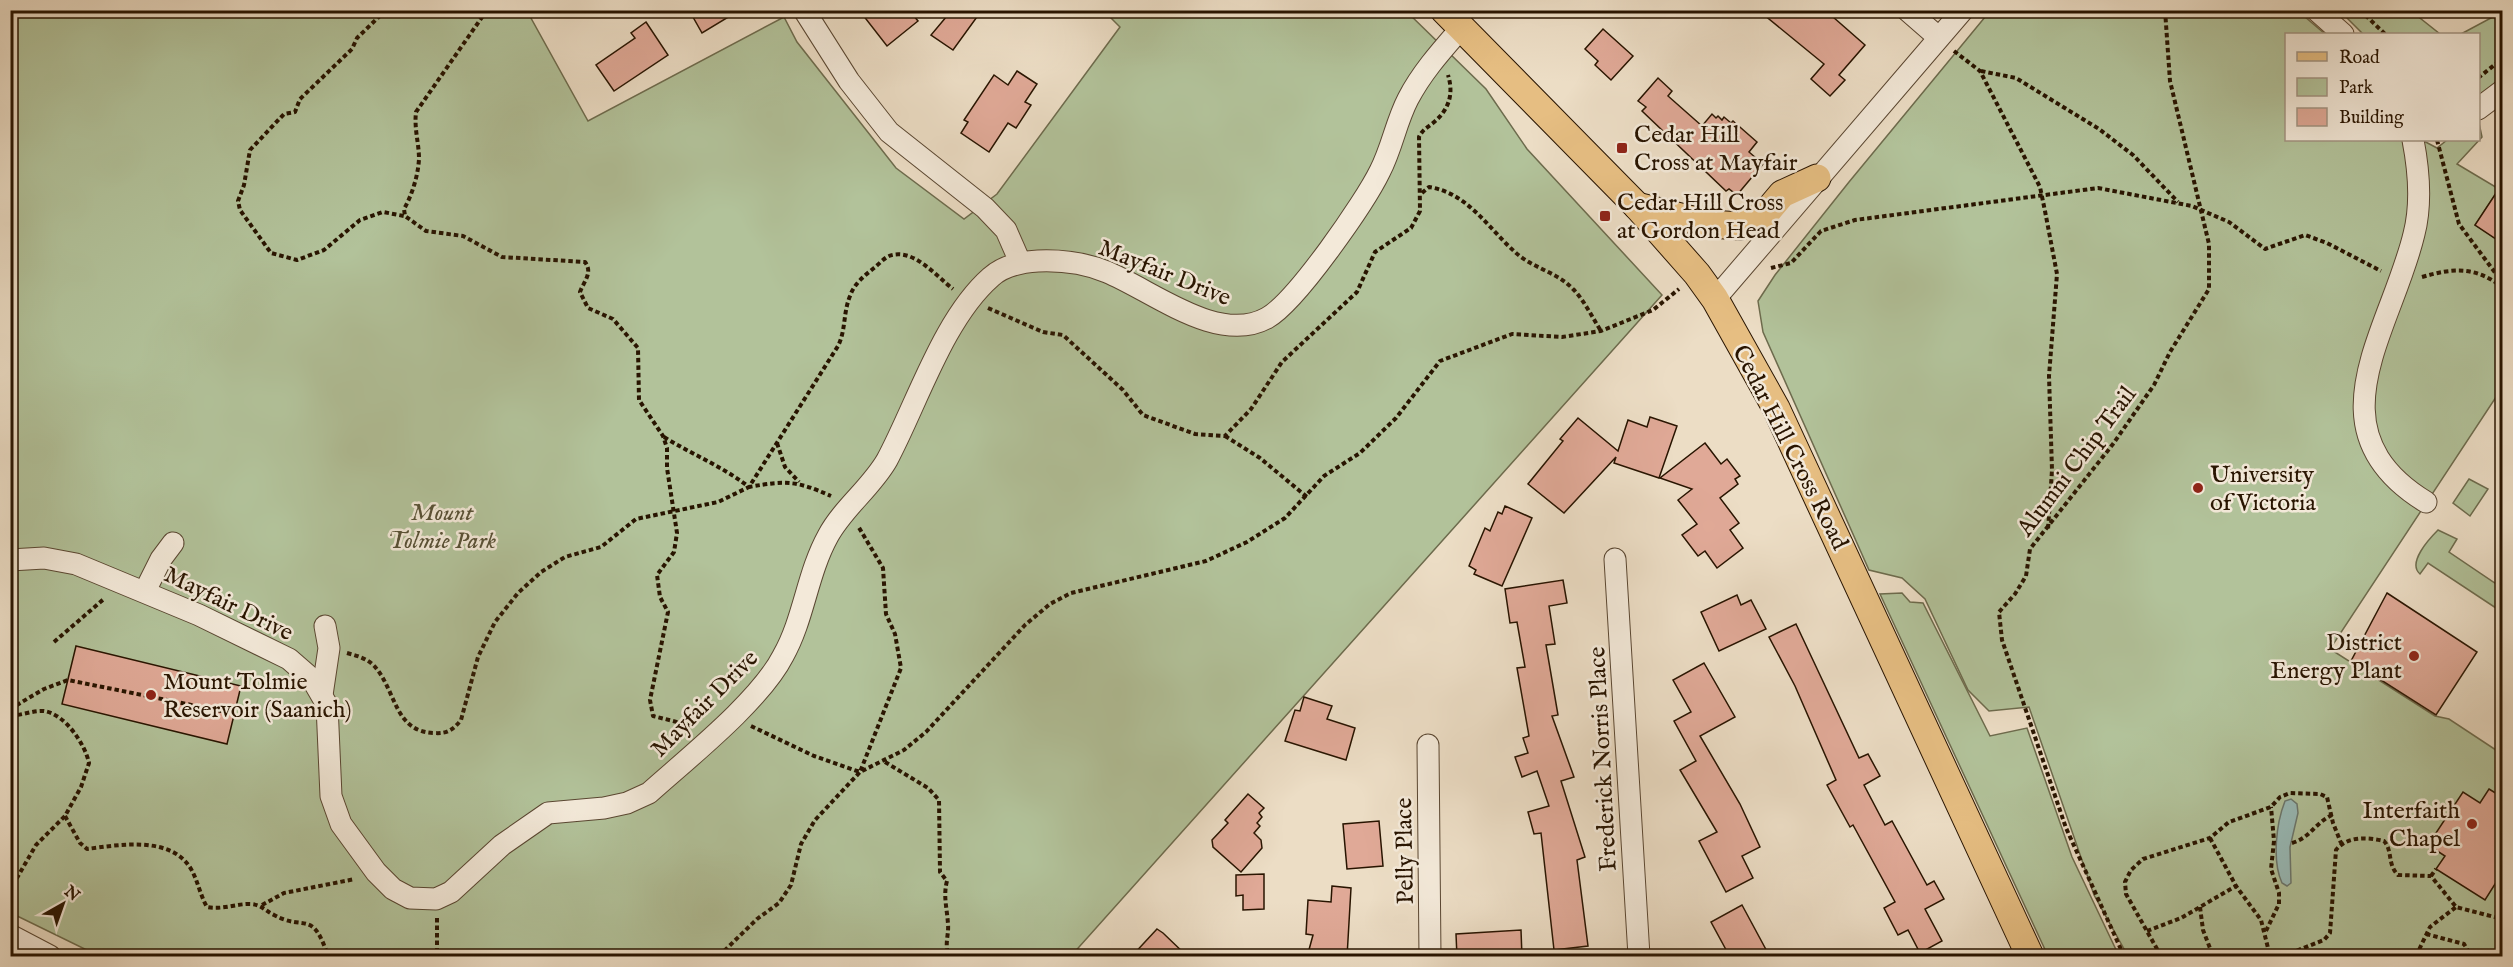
<svg xmlns="http://www.w3.org/2000/svg" width="2513" height="967" font-family="'IM FELL English',serif">
<rect width="100%" height="100%" fill="#ecddc5"/>
<filter id="stains"><feTurbulence type="fractalNoise" baseFrequency=".00333" numOctaves="4"/><feColorMatrix values="0 0 0 0 .2 0 0 0 0 .09 0 0 0 0 .02 0 0 0 .5 -.17"/></filter>
<radialGradient id="worn" r=".72"><stop offset=".6" stop-color="#630" stop-opacity="0"/><stop offset="1" stop-color="#630" stop-opacity=".3"/></radialGradient>
<!-- green -->
<g fill="#b2c29a" stroke="#6d6b4d" stroke-width="1.5">
<path d="M10,11H527L588,121L784,17L797,42L896,168L964,219L997,194L1120,27L1104,11H1406L1486,89L1527,149L1662,295L1071,956H99L11,913Z"/>
<path d="M1990,11H2298L2325,34H2286V140H2422L2437,148L2447,140H2478L2479,123L2482,137L2457,164L2499,189L2475,225L2502,243V338L2500,348L2502,388L2330,649L2435,716L2449,719L2502,754V956H2128L2094,895L2029,707L1989,711L1968,690L1925,599L1902,578L1869,570L1763,332L1758,301L1775,275L1849,182Z"/>
<path d="M2340,11H2411L2440,34H2363Z"/>
<path d="M2502,12V77L2479,96L2478,34H2461Z"/>
<path d="M2469,479L2488,489L2470,516L2453,503Z"/>
<path d="M2438,530L2457,539L2449,552L2502,588V612L2428,563L2420,574C2407,563 2429,539 2438,530Z"/>
<path d="M1902,593L1910,602L1923,603L1990,736L2027,728L2072,857L2119,956H2048L1880,594Z"/>
</g>
<!-- water -->
<path fill="#99bbb8" stroke="#6c786e" stroke-width="1.5" d="M2291,799L2297,804L2298,813L2290,847L2291,883L2287,886L2282,883C2272,861 2276,824 2285,801Z"/>
<!-- building -->
<g fill="#e0a997" stroke="#281400" stroke-width="1.5">
<path d="M689,10H740L702,33Z"/>
<path d="M859,10H909L918,21L887,46Z"/>
<path d="M952,10H982L953,50L931,35Z"/>
<path d="M1758,10H1825L1865,45L1839,75L1845,80L1830,96L1811,79L1824,64Z"/>
<path d="M646,22L668,55L614,91L596,65L635,38L631,33Z"/>
<path d="M1603,29L1633,56L1611,80L1595,65L1598,61L1585,49Z"/>
<path d="M1017,71L1037,84L1025,102L1031,105L1016,128L1008,123L989,152L961,133L968,122L964,120L994,75L1008,85Z"/>
<path d="M1658,78L1672,91L1668,96L1702,126L1712,114L1716,118L1718,116L1722,120L1724,117L1731,123L1733,121L1757,142L1749,152L1763,164L1737,195L1729,189L1726,191L1642,111L1646,107L1638,101Z"/>
<path d="M2502,184V243L2475,225Z"/>
<path d="M1650,417L1677,426L1659,478L1614,463L1616,457L1564,513L1528,484L1563,441L1560,439L1578,418L1618,451L1628,420L1647,427Z"/>
<path d="M1705,443L1721,464L1727,459L1740,476L1735,479L1738,484L1720,498L1739,523L1730,530L1743,548L1717,568L1705,551L1698,556L1682,535L1697,524L1678,500L1692,489L1660,478Z"/>
<path d="M1505,506L1532,518L1502,586L1474,574L1476,570L1469,566L1485,528L1490,531L1498,512L1502,514Z"/>
<path d="M1563,580L1567,603L1549,606L1555,644L1546,645L1558,715L1552,716L1574,777L1561,781L1585,857L1577,860L1588,946L1554,950L1541,833L1534,834L1528,812L1549,806L1537,771L1522,777L1515,757L1528,753L1523,738L1529,736L1517,668L1525,667L1517,622L1510,623L1505,589Z"/>
<path d="M2387,593L2477,652L2436,715L2351,661Z"/>
<path d="M1737,595L1741,605L1751,600L1766,629L1719,651L1701,612Z"/>
<path d="M1796,624L1859,758L1868,754L1880,776L1864,785L1885,825L1892,821L1927,885L1934,881L1944,899L1925,909L1942,941L1920,953L1908,930L1898,935L1884,908L1895,902L1853,825L1850,827L1827,785L1836,780L1795,686L1769,637Z"/>
<path d="M76,646L241,686L227,744L62,704Z"/>
<path d="M1704,663L1735,717L1700,736L1740,804L1760,847L1742,856L1753,878L1726,892L1699,841L1717,832L1680,770L1696,761L1674,721L1691,712L1673,680Z"/>
<path d="M1304,697L1332,706L1327,719L1355,728L1346,760L1285,741L1295,710L1300,711Z"/>
<path d="M2489,789L2502,797V873L2485,900L2436,869L2445,856L2428,845L2463,792L2480,803Z"/>
<path d="M1248,794L1264,808L1259,813L1262,817L1257,823L1260,826L1254,833L1261,840L1262,848L1241,872L1213,847L1212,840L1228,823L1225,820Z"/>
<path d="M1379,821L1383,866L1347,869L1343,824Z"/>
<path d="M1264,874V909L1243,910V895L1236,896V875Z"/>
<path d="M1332,886L1351,888L1347,957H1307L1313,935L1306,934L1308,900L1331,902Z"/>
<path d="M1742,905L1770,957H1730L1711,922Z"/>
<path d="M1157,929L1163,933L1188,957H1131Z"/>
<path d="M1521,930L1522,957H1457L1456,934Z"/>
</g>
<g fill="none" stroke-linecap="round" stroke-linejoin="round">
<defs>
<g id="minor">
<path d="M804,10L849,81L889,132L985,208L1006,230L1020,262"/>
<path d="M1907,10L1938,37"/>
<path d="M2316,10L2343,34"/>
<path d="M2478,109L2502,91"/>
<path d="M2413,140C2419,171 2422,203 2414,234C2391,331 2308,430 2426,502"/>
<path d="M1715,299L1963,10"/>
<path d="M1615,559L1639,956"/>
<path d="M10,560L44,558L76,564L199,615L289,659L312,679L327,705L331,796L341,824L376,872L393,889L410,898L436,899L451,892L502,845L548,813L604,808L627,803L649,793C688,758 760,701 783,656C804,619 807,574 828,536C843,508 871,488 887,460C917,404 943,319 991,277C1004,265 1022,262 1038,261C1062,260 1085,263 1107,272C1153,291 1218,345 1267,318C1296,302 1365,202 1380,171C1392,148 1396,122 1408,99C1422,72 1442,50 1462,27"/>
<path d="M145,591L161,559L173,543"/>
<path d="M322,695L329,648L325,626"/>
<path d="M1428,745L1430,956"/>
<path d="M10,935L50,956"/>
</g>
<g id="major">
<path d="M1444,10L1637,206L1697,274L1715,299L1776,408L2030,956"/>
<path d="M1637,206L1709,224L1741,226L1766,213L1782,194L1817,178"/>
</g>
</defs>
<!-- minor casing -->
<use href="#minor" stroke="#594631" stroke-width="23"/>
<!-- major casing -->
<use href="#major" stroke="#281400" stroke-width="29"/>
<!-- path -->
<g stroke="#281400" stroke-width="4" stroke-dasharray="4.5 3" stroke-linecap="butt">
<path d="M386,10L357,38L352,49L300,99L295,112L284,114L250,150L244,185L238,201L240,210L271,253L297,260L324,250L360,220L383,212L404,216"/>
<path d="M487,10L416,112C414,129 419,143 419,159C418,176 412,195 404,209L405,216L426,231L463,236L502,257L585,262C593,273 584,281 580,292L588,308L613,319L638,348L639,400L663,436L667,448V468L677,533L674,552L657,575L660,597L668,612L650,700L653,716L693,726"/>
<path d="M2360,10L2385,34"/>
<path d="M1954,51L1980,71L2040,187L2045,211L2057,274L2049,376L2052,470L2048,530"/>
<path d="M1981,71L2016,78L2099,129L2133,155L2178,202"/>
<path d="M2478,78L2502,59"/>
<path d="M2437,140L2459,224L2502,282"/>
<path d="M1422,193L1429,187C1468,193 1488,228 1515,252C1532,268 1557,272 1573,289C1584,300 1592,317 1601,331"/>
<path d="M1771,268L1791,263L1821,231L1855,220L2098,188L2192,206L2229,222L2265,249L2305,235L2327,243L2381,271"/>
<path d="M2422,277C2453,268 2475,266 2502,287"/>
<path d="M988,308L1043,332L1063,335L1123,390L1143,415L1195,434L1225,436L1251,409L1282,362L1357,292L1375,252L1411,228L1420,211L1419,137C1423,129 1427,128 1433,123C1449,110 1454,94 1448,75"/>
<path d="M1225,436L1260,458L1307,497"/>
<path d="M664,437C693,455 722,466 749,487C787,480 797,481 831,496"/>
<path d="M777,443L785,467L799,482"/>
<path d="M54,642L105,598"/>
<path d="M347,653C358,656 369,659 376,668C396,692 395,732 434,733C447,734 453,730 461,720L478,657L495,622L518,593L541,572L565,557L601,547L636,519L718,502L749,487L838,346C846,330 843,313 850,296C854,284 864,276 874,268C878,265 884,258 889,256C913,247 936,276 953,289"/>
<path d="M10,709L44,689L68,680L226,712"/>
<path d="M10,715C22,716 33,710 44,711C65,714 85,744 89,763L81,787L65,816L36,845L10,890"/>
<path d="M751,726L814,756L860,772L901,668L895,634L886,614L883,568L858,526"/>
<path d="M885,762L928,788L939,800L940,872L947,881C943,896 947,908 948,924C949,935 944,945 949,956"/>
<path d="M65,816L80,843L87,849C118,845 171,835 191,869C198,881 200,895 207,907C221,910 235,904 249,904C261,904 264,910 274,915C305,932 312,908 328,956"/>
<path d="M2210,838L2236,886L2261,920L2270,956"/>
<path d="M2292,843C2310,838 2315,823 2332,815"/>
<path d="M2431,876L2436,869"/>
<path d="M262,905L284,893L355,879"/>
<path d="M2200,907L2203,930L2213,956"/>
<path d="M437,918V956"/>
<path d="M2147,931L2181,918L2236,886"/>
<path d="M2266,931L2279,904V893L2271,869L2274,841L2271,807"/>
<path d="M2426,934L2464,944L2471,956"/>
<path d="M719,956L757,919L779,903L791,885L801,844L815,820L860,772L904,750L926,732L1025,625L1050,604L1071,593L1206,561L1247,542L1285,518L1324,476L1360,453L1396,418L1440,361L1512,334L1562,337L1601,331L1653,310L1679,289"/>
<path d="M2124,956L2066,828L2002,640L1999,612L2015,594L2026,576L2030,549L2113,444L2154,385L2170,352L2209,289V244L2170,81L2165,10"/>
<path d="M2161,956L2126,894L2125,882L2131,870L2143,859L2210,838L2229,822L2271,807L2280,797L2290,793L2320,794L2327,797L2333,823L2341,843"/>
<path d="M2283,956L2324,940L2330,933L2336,850C2347,836 2367,837 2384,841C2393,851 2387,864 2398,875L2431,876L2456,907L2502,919"/>
<path d="M2416,956L2430,927L2456,907"/>
</g>
<!-- minor -->
<use href="#minor" stroke="#f3e9d9" stroke-width="21"/>
<!-- major -->
<use href="#major" stroke="#e6be82" stroke-width="27"/>
</g>
<!-- markers -->
<g fill="#8f2418" stroke="#f3e9d9" stroke-width="2">
<rect x="1616" y="142" width="12" height="12" rx="3"/>
<rect x="1599" y="210" width="12" height="12" rx="3"/>
<circle cx="2198" cy="488" r="6"/>
<circle cx="2414" cy="656" r="6"/>
<circle cx="151" cy="695" r="6"/>
<circle cx="2472" cy="824" r="6"/>
</g>
<g text-anchor="middle" stroke-width="5" stroke-linejoin="round" paint-order="stroke">
<!-- poi labels -->
<g font-size="24" fill="#281400" stroke="#f3e9d9" text-anchor="start">
<text x="1634" y="142">Cedar Hill<tspan x="1634" dy="28">Cross at Mayfair</tspan></text>
<text x="1617" y="210">Cedar Hill Cross<tspan x="1617" dy="28">at Gordon Head</tspan></text>
<text x="2210" y="482">University<tspan x="2210" dy="28">of Victoria</tspan></text>
<text x="2402" y="650" text-anchor="end">District<tspan x="2402" dy="28">Energy Plant</tspan></text>
<text x="163" y="689">Mount Tolmie<tspan x="163" dy="28">Reservoir (Saanich)</tspan></text>
<text x="2460" y="818" text-anchor="end">Interfaith<tspan x="2460" dy="28">Chapel</tspan></text>
</g>
<!-- street labels -->
<g font-size="24" fill="#281400" stroke="#f3e9d9">
<text transform="translate(1165 272) rotate(22)" y="8">Mayfair Drive</text>
<text transform="translate(1791 447) rotate(63)" y="8">Cedar Hill Cross Road</text>
<text transform="translate(2076 461) rotate(-53)" y="8">Alumni Chip Trail</text>
<text transform="translate(229 603) rotate(26)" y="8">Mayfair Drive</text>
<text transform="translate(704 703) rotate(-45)" y="8">Mayfair Drive</text>
<text transform="translate(1602 759) rotate(-93)" y="8">Frederick Norris Place</text>
<text transform="translate(1404 851) rotate(-91)" y="8">Pelly Place</text>
</g>
<!-- park labels -->
<g font-size="24" font-style="italic" fill="#585136" stroke="#f3e9d9">
<text x="442" y="520">Mount<tspan x="442" dy="28">Tolmie Park</tspan></text>
</g>
</g>
<!-- margin -->
<rect width="2513" height="967" fill="none" stroke="#ecddc5" stroke-width="36"/>
<rect x="12" y="12" width="2489" height="943" fill="none" stroke="#281400" stroke-width="3"/>
<rect x="18" y="18" width="2477" height="931" fill="none" stroke="#281400" stroke-width="1.5"/>
<!-- legend -->
<rect x="2285" y="33" width="195" height="108" fill="#f3e9d9" stroke="#a29482" stroke-width="1.5"/>
<rect x="2297" y="52" width="30" height="9" fill="#e6be82" stroke="#a29482" stroke-width="1.5"/>
<text x="2339" y="63" font-size="18" fill="#281400">Road</text>
<rect x="2297" y="78" width="30" height="18" fill="#b2c29a" stroke="#a29482" stroke-width="1.5"/>
<text x="2339" y="93" font-size="18" fill="#281400">Park</text>
<rect x="2297" y="108" width="30" height="18" fill="#e0a997" stroke="#a29482" stroke-width="1.5"/>
<text x="2339" y="123" font-size="18" fill="#281400">Building</text>
<!-- north arrow -->
<g transform="translate(63 904) rotate(40)" stroke="#f3e9d9" stroke-width="4.5" paint-order="stroke">
<path d="M0-4.5L10 22L0 15L-10 22Z" fill="#281400"/>
<text y="-9" font-size="16" font-weight="bold" text-anchor="middle" fill="#281400">N</text>
</g>
<rect width="100%" height="100%" filter="url(#stains)"/>
<rect width="100%" height="100%" fill="url(#worn)"/>
</svg>
